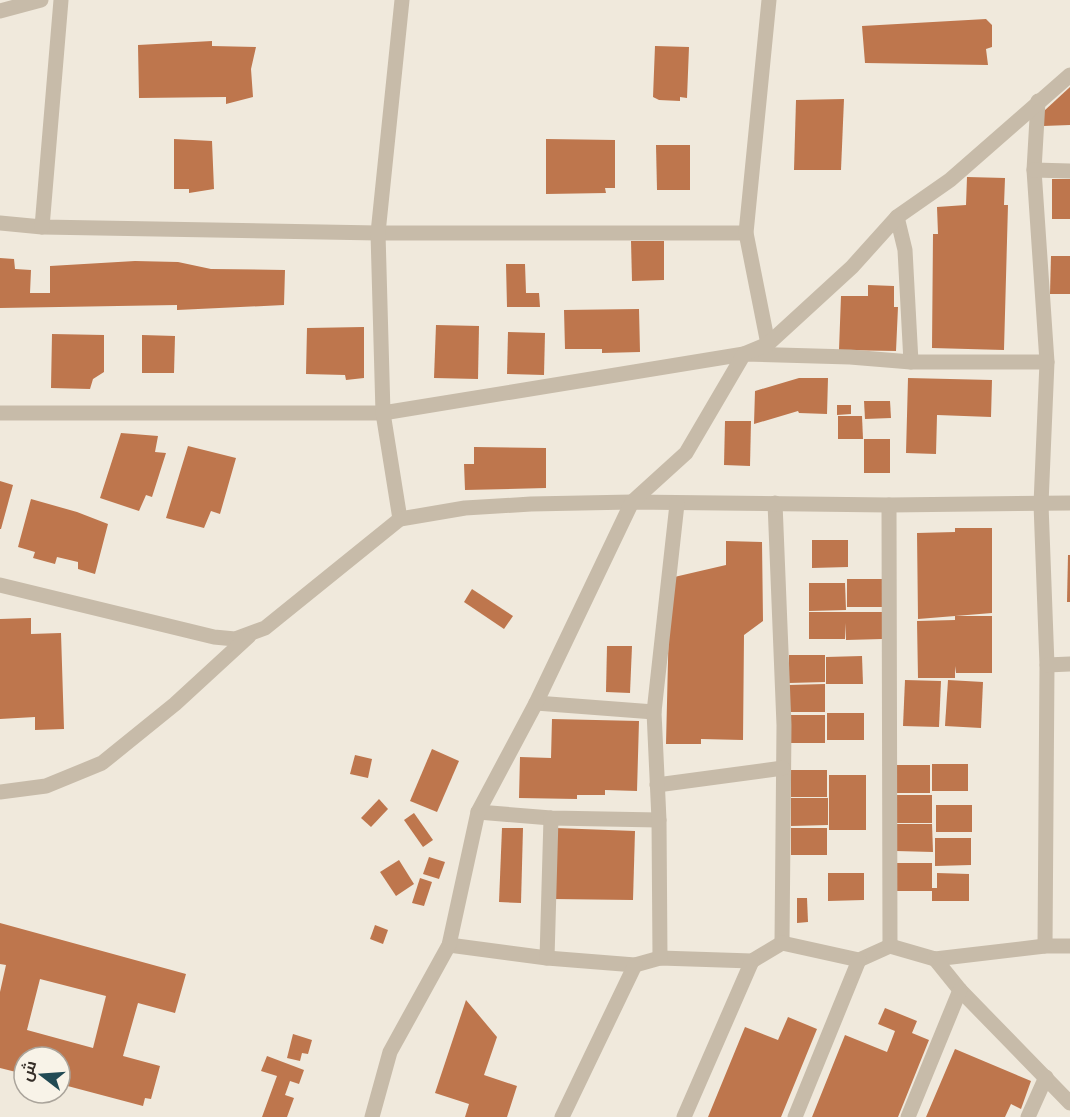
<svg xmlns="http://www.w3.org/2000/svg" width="1070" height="1117" font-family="'Noto Sans',Cairo,sans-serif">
<rect width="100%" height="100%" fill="#f0e9dc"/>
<!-- building -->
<g fill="#be764d" fill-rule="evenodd">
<path d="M986,19L992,25V47L986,49L988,65L865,63L862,26Z"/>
<path d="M212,41V46L256,47L251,69L253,97L226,104V97L139,98L138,45Z"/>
<path d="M655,46L689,47L687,98L680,97V101L659,100L653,97Z"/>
<path d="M1070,87V125L1043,126L1044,111Z"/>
<path d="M844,99L841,170H794L796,100Z"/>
<path d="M174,139L212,141L214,189L189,193V189H174Z"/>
<path d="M546,139L615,140V188H605L606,193L546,194Z"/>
<path d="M656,145H690V190H657Z"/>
<path d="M967,177L1005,178L1004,205H1008L1004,350L932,348L933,234H938L937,207L966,205Z"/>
<rect x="1052" y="179" width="18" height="40"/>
<path d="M631,241H664V280L632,281Z"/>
<path d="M1051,256H1070V294H1050Z"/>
<path d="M0,258L14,259L15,269L31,270L30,293H50V266L135,261L178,262L211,269L285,270L284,305L177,310V305L0,308Z"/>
<path d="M506,264H525L526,293H539L540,307H507Z"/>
<path d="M868,285L894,286V307H898L896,351L839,350L841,296H868Z"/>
<path d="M639,309L640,352L602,353V349H565L564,310Z"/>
<path d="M436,325L479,326L478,379L434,378Z"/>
<path d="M364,327V378L346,380L345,375L306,374L307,328Z"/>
<path d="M508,332L545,333L544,375L507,374Z"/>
<path d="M52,334L104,335V372L93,379L90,389L51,388Z"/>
<path d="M142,335L175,336L174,373H142Z"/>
<path d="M799,378H828L827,414L799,413L798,411L754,424L755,391Z"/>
<path d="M908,378L992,380L991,417L937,415L936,454L906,453Z"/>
<path d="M864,401H890L891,418L865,419Z"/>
<path d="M837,405H851V414L837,415Z"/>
<path d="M838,416H862L863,439H838Z"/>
<path d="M725,421H751L750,466L724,465Z"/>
<path d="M121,433L158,436L155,452L166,453L152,497L146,495L139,511L100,498Z"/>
<rect x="864" y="439" width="26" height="34"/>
<path d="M188,446L236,458L220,514L211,511L204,528L166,518Z"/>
<path d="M474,447L546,448V488L465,490L464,464H474Z"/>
<path d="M0,481L13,485L1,529H0Z"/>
<path d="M31,499L77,512L108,524L95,574L78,569V562L57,557L55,564L33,558L35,552L18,547Z"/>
<path d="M955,528H992V613L918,619L917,533L955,532Z"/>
<path d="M812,540H848V567L812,568Z"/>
<path d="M726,541L762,542L763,621L744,635L743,740L701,739V744H666L670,578L726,565Z"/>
<path d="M1068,555H1070V602H1067Z"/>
<rect x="847" y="579" width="36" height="28"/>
<path d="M809,583H845L846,610L809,611Z"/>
<path d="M472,589L513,616L504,629L464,602Z"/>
<path d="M809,612H882V639L846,640V623L845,639H809Z"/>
<path d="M955,616H992V673H956L955,666V678H918L917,621L955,620Z"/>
<path d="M31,618V634L61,633L64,729L35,730V717L0,719V619Z"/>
<path d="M607,646H632L630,693L606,692Z"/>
<path d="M789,655H825V682L789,683Z"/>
<path d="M862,656L863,684H826V657Z"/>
<path d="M905,680L941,681L939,727L903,726Z"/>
<path d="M948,680L983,682L981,728L945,726Z"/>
<path d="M825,684V712H789V685Z"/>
<rect x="827" y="713" width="37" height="27"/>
<rect x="789" y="715" width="36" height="28"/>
<path d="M552,719L639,721L637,791L605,790V795H577V799L519,798L520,757L551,758Z"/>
<path d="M432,749L459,761L437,812L410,801Z"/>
<path d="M355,755L372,759L368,778L350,774Z"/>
<rect x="932" y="764" width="36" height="27"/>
<rect x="894" y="765" width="36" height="28"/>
<rect x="791" y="770" width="36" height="27"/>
<rect x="829" y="775" width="37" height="55"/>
<rect x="896" y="795" width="36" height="28"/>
<path d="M791,798H828V825L791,826Z"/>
<path d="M379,799L388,809L371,827L361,818Z"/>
<rect x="936" y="805" width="36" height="27"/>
<path d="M414,813L433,840L423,847L404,820Z"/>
<path d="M896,824H932L933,852L896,851Z"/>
<path d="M502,828H523L521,903L499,902Z"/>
<path d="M555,828L635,831L633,900L553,899Z"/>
<rect x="791" y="828" width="36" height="27"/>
<path d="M935,838H971V865L935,866Z"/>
<path d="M429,857L445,862L439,879L423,874Z"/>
<path d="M399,860L414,884L396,896L380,872Z"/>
<path d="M895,863H932V888H937V873L969,874V901H932V891H896Z"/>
<path d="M828,873H864V900L828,901Z"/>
<path d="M420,878L432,882L424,906L412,903Z"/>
<path d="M797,898H807L808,922L797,923Z"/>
<path d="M0,923L186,974L175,1013L138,1003L123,1056L160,1066L151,1099L145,1098L143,1106L60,1084V1057H24V1074L0,1068V992L6,965L0,964ZM40,979L106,996L93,1048L27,1030Z"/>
<path d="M375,925L388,930L383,944L370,939Z"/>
<path d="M466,1000L497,1037L484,1075L517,1086L507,1117H465L469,1104L435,1093Z"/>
<path d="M885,1008L917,1021L912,1033L929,1040L898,1117H812L845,1035L887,1052L895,1031L878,1024Z"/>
<path d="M788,1017L817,1029L781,1117H708L745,1027L778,1040Z"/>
<path d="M293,1034L312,1040L308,1054L302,1053L300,1061L287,1058Z"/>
<path d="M955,1049L1031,1081L1021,1109L1011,1104L1005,1117H926Z"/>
<path d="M267,1056L304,1070L299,1084L290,1081L285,1095L294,1098L287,1117H262L277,1076L261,1071Z"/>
</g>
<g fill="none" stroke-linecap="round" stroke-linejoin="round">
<!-- street -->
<g stroke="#c7bba9" stroke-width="15">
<path d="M0,11L41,0"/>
<path d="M1038,101L1034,170L1047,362L1041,504L1047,665L1045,946"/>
<path d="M1034,170L1070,171"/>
<path d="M897,217L905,250L911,362"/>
<path d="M0,223L42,227L378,233H746"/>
<path d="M42,227L61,0"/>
<path d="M768,344L746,233L769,0"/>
<path d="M0,413H383L744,354L850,357L911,362H1047"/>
<path d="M775,503L784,725L782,943"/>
<path d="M889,505L890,946"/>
<path d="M400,519L383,413L378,233L402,0"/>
<path d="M0,585L214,637L235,639L265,628L400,519L465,508L531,504L632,502L889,505L1070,503"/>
<path d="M1047,665L1070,664"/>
<path d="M536,703L654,712"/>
<path d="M657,785L783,768"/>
<path d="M0,792L46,786L102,763L175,704L249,636"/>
<path d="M478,812L551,818L659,820"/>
<path d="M449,945L547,958L635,965L660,958L752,961L782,943L859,960L890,946L935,959L1045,946H1070"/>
<path d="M547,958L551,818"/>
<path d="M660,958L659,820L654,712L677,504"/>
<path d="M935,959L960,990L1070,1103"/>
<path d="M372,1117L390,1052L449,945L478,812L536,703L632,502L686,453L744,354L768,344L852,267L897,217L950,180L1070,75"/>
<path d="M562,1117L635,965"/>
<path d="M684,1117L752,961"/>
<path d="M795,1117L859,960"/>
<path d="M908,1117L960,990"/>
<path d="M1028,1117L1046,1077"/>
</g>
</g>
<!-- north arrow -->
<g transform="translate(42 1075) rotate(287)"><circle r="28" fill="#f8f3e8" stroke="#aaa49b" stroke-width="1.5"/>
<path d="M0-4.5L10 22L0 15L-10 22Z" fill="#214a54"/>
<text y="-9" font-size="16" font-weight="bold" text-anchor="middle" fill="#352e28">ش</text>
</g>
</svg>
